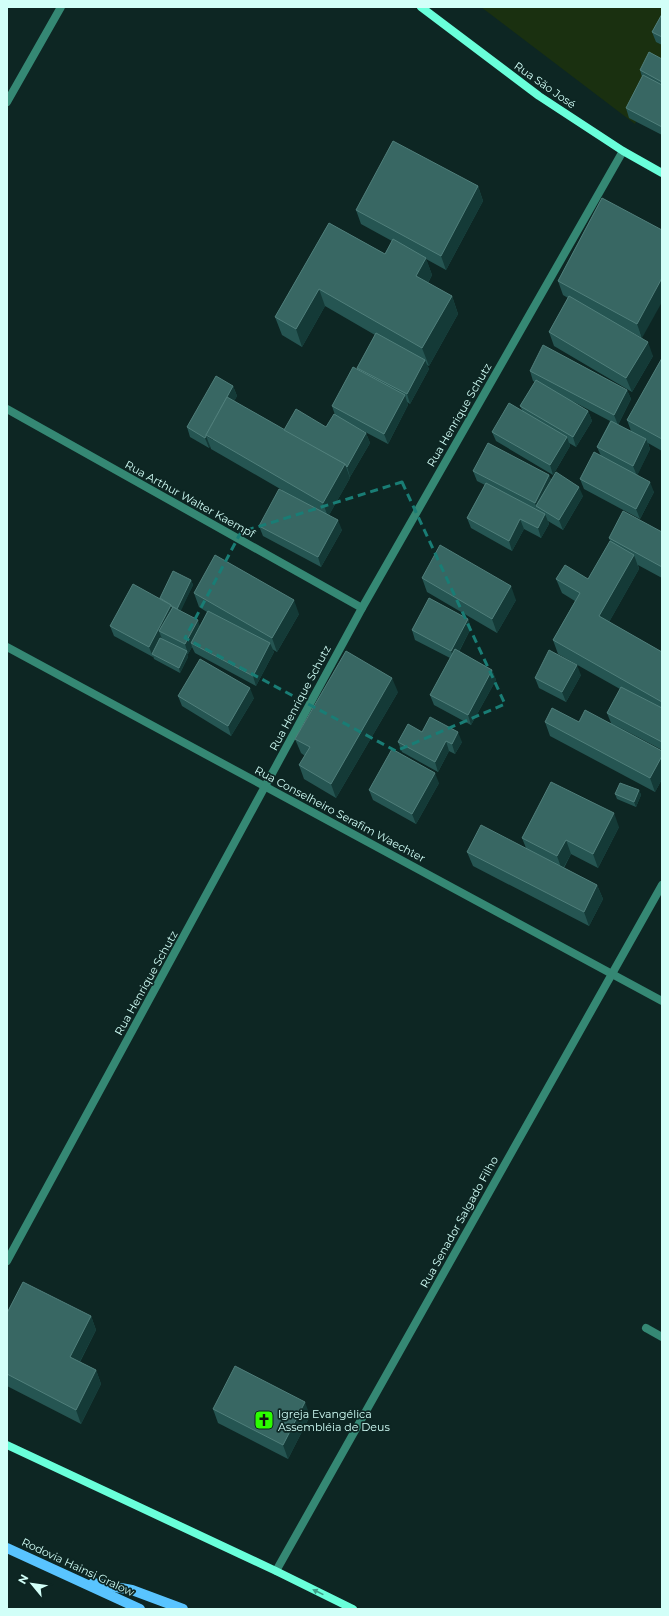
<svg xmlns="http://www.w3.org/2000/svg" width="669" height="1616" font-family="Montserrat,sans-serif">
<rect width="100%" height="100%" fill="#0d2623"/>
<!-- green -->
<path fill="#1a3010" d="M481,7H662V56L635,124Z"/>
<g fill="none" stroke-linecap="round" stroke-linejoin="round">
<!-- street -->
<g stroke="#358874" stroke-width="8">
<path d="M7,102L61,7"/>
<path d="M7,409L362,608"/>
<path d="M7,647L662,1001"/>
<path d="M7,1261L362,608L623,151"/>
<path d="M646,1328L662,1337"/>
<path d="M276,1571L662,885"/>
</g>
<!-- secondary -->
<g stroke="#69ffda" stroke-width="8">
<path d="M421,7L539,96L623,151L662,173"/>
<path d="M7,1445L276,1571L353,1609"/>
</g>
<!-- primary -->
<g stroke="#59c4ff" stroke-width="10">
<path d="M7,1548L140,1609"/>
<path d="M93,1583L132,1590L183,1609"/>
</g>
</g>
<!-- wall -->
<g fill="#255552">
<path d="M662,14V45L656,42L652,32Z"/>
<path d="M662,59V135L629,118L626,108L642,77L640,70Z"/>
<path d="M478,186L483,201L446,270L426,259L432,275L428,283L452,296L458,314L429,366L427,365L429,369L410,404L407,402L408,405L388,444L350,424L366,433L370,443L350,477V478L329,515L342,530L321,567L263,536L259,526L282,490L211,449L210,446L209,448L190,437L187,427L233,386L237,396L234,401L284,430L326,427L335,415L332,406L358,370L357,368L375,335L325,306L302,347L282,335L275,317L329,223L385,254L392,241L361,224L356,210Z"/>
<path d="M602,198L642,338L624,328L653,356L632,392L554,346L549,332L568,298L563,295L558,281Z"/>
<path d="M662,358V451L648,443L650,449L637,475L654,492L640,519L584,489L580,479L601,456L597,447L610,421L572,401L588,411L592,421L576,447L569,443L570,446L553,475L496,441L492,432L522,410L520,406L535,382L533,381L530,371L627,390L631,399L618,425L631,431L627,420Z"/>
<path d="M473,471L549,475L551,480L583,496L563,530L548,521L549,524L541,538L524,529L512,551L471,528L467,518L485,485L477,481Z"/>
<path d="M662,532V578L638,565L639,569L609,622L662,652V750L613,724L662,751V779L655,792L550,736L545,722H579L611,723L607,713L620,689L558,654L553,640L575,601L562,593L556,579H588L610,541L609,538Z"/>
<path d="M422,578L516,600L497,633L427,592Z"/>
<path d="M191,580L193,585L180,611L200,626L207,612L199,607L194,593L299,614L277,652L272,649L274,652L256,686L195,653L192,647L188,654H187L188,657L180,673L154,659L153,656V657L114,636L110,626Z"/>
<path d="M468,619L471,628L459,652L492,670L496,680L471,725L434,705L430,695L450,658L415,640L412,630Z"/>
<path d="M581,675L566,702L539,688L535,678Z"/>
<path d="M398,692L336,798L304,779L299,765L305,756L301,753L295,739Z"/>
<path d="M178,696L254,698L231,736L182,706Z"/>
<path d="M422,732L462,742L455,754L449,751L438,772L402,752L398,742Z"/>
<path d="M439,783L416,824L373,800L369,790Z"/>
<path d="M639,790L641,795L636,807L617,799L615,794Z"/>
<path d="M619,827L598,868L571,854L564,868L597,885L603,899L589,926L473,866L467,852L526,848L522,838Z"/>
<path d="M7,1313L91,1316L96,1330L80,1362L96,1370L101,1384L81,1424L7,1386Z"/>
<path d="M213,1409L310,1416L288,1459L218,1423Z"/>
</g>
<!-- shaded-wall -->
<g fill="#143a37">
<path d="M478,186L483,201L446,270L441,256Z"/>
<path d="M426,258L432,275L422,294L416,276Z"/>
<path d="M662,278V302L642,338L637,324Z"/>
<path d="M319,289L325,306L302,347L296,329Z"/>
<path d="M452,296L458,314L429,366L422,348Z"/>
<path d="M648,342L653,356L632,392L626,378Z"/>
<path d="M425,360L429,369L410,404L407,394Z"/>
<path d="M233,386L237,396L213,440L206,436Z"/>
<path d="M627,390L631,399L618,425L614,415Z"/>
<path d="M405,395L408,405L388,444L384,434Z"/>
<path d="M588,411L592,421L576,447L573,437Z"/>
<path d="M366,433L370,443L350,477L347,467Z"/>
<path d="M206,436L210,446L209,448L205,438Z"/>
<path d="M567,437L570,446L553,475L550,465Z"/>
<path d="M646,439L650,449L637,476L633,466Z"/>
<path d="M345,464L350,478L328,517L323,503Z"/>
<path d="M549,475L553,485L536,507L535,503Z"/>
<path d="M650,482L654,492L640,519L636,509Z"/>
<path d="M579,487L583,496L563,530L559,520Z"/>
<path d="M545,514L549,524L541,538L538,528Z"/>
<path d="M520,519L524,529L512,551L509,541Z"/>
<path d="M338,520L342,530L321,567L318,557Z"/>
<path d="M634,555L639,569L604,631L599,616Z"/>
<path d="M191,580L193,585L179,615L177,609Z"/>
<path d="M511,586L516,600L497,633L492,619Z"/>
<path d="M294,600L299,614L277,652L272,638Z"/>
<path d="M171,605L175,615L159,631L162,639L152,654L153,657L149,647Z"/>
<path d="M468,619L471,628L454,661L451,651Z"/>
<path d="M198,620L201,630L191,643L192,647L188,654L185,644Z"/>
<path d="M270,643L274,652L256,686L253,676Z"/>
<path d="M187,651L188,657L180,673L179,668Z"/>
<path d="M577,665L581,675L566,702L562,692Z"/>
<path d="M492,670L496,680L471,725L468,715Z"/>
<path d="M392,678L398,692L336,798L331,784Z"/>
<path d="M250,688L254,698L231,736L228,726Z"/>
<path d="M458,732L462,742L455,754L452,744Z"/>
<path d="M446,741L449,751L438,772L435,762Z"/>
<path d="M662,756V779L655,792L650,778Z"/>
<path d="M435,773L439,783L416,824L412,814Z"/>
<path d="M639,790L641,795L636,807L634,802Z"/>
<path d="M614,813L619,827L598,868L593,854Z"/>
<path d="M566,840L571,854L562,870L557,856Z"/>
<path d="M597,885L603,899L589,926L584,912Z"/>
<path d="M91,1316L96,1330L75,1371L70,1357Z"/>
<path d="M96,1370L101,1384L81,1424L76,1410Z"/>
<path d="M305,1402L310,1416L288,1459L283,1445Z"/>
</g>
<!-- building -->
<g fill="#386763" stroke="#507f7b">
<path d="M662,14V37L652,32Z"/>
<path d="M649,52L662,59V82L640,70Z"/>
<path d="M643,75L662,85V127L626,108Z"/>
<path d="M393,141L478,186L441,256L356,210Z"/>
<path d="M602,198L662,230V278L637,324L558,281Z"/>
<path d="M329,223L385,254L393,239L426,258L416,276L452,296L422,348L319,289L296,329L275,317Z"/>
<path d="M569,296L648,342L626,378L549,332Z"/>
<path d="M376,333L425,360L407,394L357,368Z"/>
<path d="M543,345L627,390L614,415L530,371Z"/>
<path d="M662,358V439L627,420Z"/>
<path d="M353,367L405,395L384,434L332,406Z"/>
<path d="M216,376L233,386L206,435V436L205,438L187,427Z"/>
<path d="M536,380L588,411L573,437L520,406Z"/>
<path d="M227,397L345,464L323,503L206,435Z"/>
<path d="M509,403L567,437L550,465L492,432Z"/>
<path d="M296,409L326,427L334,414L366,433L347,467L345,464L284,430Z"/>
<path d="M611,421L646,439L633,466L597,447Z"/>
<path d="M488,443L549,475L535,503L473,471Z"/>
<path d="M594,452L650,482L636,509L580,479Z"/>
<path d="M556,472L579,487L559,520L536,506Z"/>
<path d="M486,483L545,514L538,528L520,519L509,541L467,518Z"/>
<path d="M279,489L338,520L318,557L259,526Z"/>
<path d="M623,511L662,532V567L609,538Z"/>
<path d="M610,541L634,555L599,616L662,652V702L553,640L580,593L556,579L565,565L588,579Z"/>
<path d="M440,545L511,586L492,619L422,578Z"/>
<path d="M215,555L294,600L272,638L194,593Z"/>
<path d="M173,571L191,580L177,609L173,607H172L171,605L160,598Z"/>
<path d="M133,584L171,605L149,647L110,626Z"/>
<path d="M429,598L468,619L451,651L412,630Z"/>
<path d="M173,607L198,620L185,644L159,631Z"/>
<path d="M208,611L270,643L253,676L191,643Z"/>
<path d="M160,638L187,651L179,668L152,654Z"/>
<path d="M455,649L492,670L468,715L430,695Z"/>
<path d="M549,650L577,665L562,692L535,678Z"/>
<path d="M346,651L392,678L331,784L299,765L310,747L295,739Z"/>
<path d="M200,659L250,688L228,726L178,696Z"/>
<path d="M621,687L662,708V742L607,713Z"/>
<path d="M552,708L579,722L585,710L662,751V756L650,778L545,722Z"/>
<path d="M430,717L458,732L452,744L446,741L435,762L398,742L408,724L422,732Z"/>
<path d="M392,749L435,773L412,814L369,790Z"/>
<path d="M551,782L614,813L593,854L566,840L557,856L522,838Z"/>
<path d="M620,783L639,790L634,802L615,794Z"/>
<path d="M481,825L597,885L584,912L467,852Z"/>
<path d="M23,1282L91,1316L70,1357L96,1370L76,1410L7,1374V1313Z"/>
<path d="M235,1366L305,1402L283,1445L213,1409Z"/>
</g>
<!-- one-way arrows -->
<defs><path id="oneway-solid" d="M-6-.8H1V-3.2L6.5 0L1 3.2V.8H-6Z"/></defs>
<use fill="#409d88" href="#oneway-solid" transform="translate(318 1592) rotate(-154)"/>
<!-- marked area -->
<path fill="none" stroke="#197d75" stroke-width="3" stroke-dasharray="8 5" stroke-linejoin="round" d="M402,482L505,704L396,751L185,638L241,532Z"/>
<!-- icons -->
<defs>
<symbol id="church-square" viewBox="-11 -11 22 22"><rect x="-9" y="-9" width="18" height="18" rx="4" fill="#2cfd00" stroke="#0d2623"/><path d="M-1.2-6h2.4v3.5h3.3v2.4h-3.3V6h-2.4V-.1h-3.3v-2.4h3.3Z" fill="#111"/></symbol>
</defs>
<g fill-rule="evenodd">
<use href="#church-square" x="253" y="1409" width="22" height="22"/>
</g>
<g text-anchor="middle" stroke-width="3.5" stroke-linejoin="round" paint-order="stroke">
<!-- street labels -->
<g font-size="11" fill="#d2fff8" stroke="#0d2623">
<text transform="translate(545 85) rotate(35)" y="4">Rua São José</text>
<text transform="translate(459 415) rotate(-60)" y="4">Rua Henrique Schutz</text>
<text transform="translate(190 499) rotate(29)" y="4">Rua Arthur Walter Kaempf</text>
<text transform="translate(300 698) rotate(-62)" y="4">Rua Henrique Schutz</text>
<text transform="translate(340 814) rotate(28)" y="4">Rua Conselheiro Serafim Waechter</text>
<text transform="translate(146 983) rotate(-61)" y="4">Rua Henrique Schutz</text>
<text transform="translate(459 1222) rotate(-61)" y="4">Rua Senador Salgado Filho</text>
<text transform="translate(78 1567) rotate(25)" y="4">Rodovia Hainsi Gralow</text>
</g>
<!-- poi labels -->
<g font-size="11" fill="#d2fff8" stroke="#0d2623" text-anchor="start">
<text x="278" y="1418">Igreja Evangélica<tspan x="278" dy="13">Assembléia de Deus</tspan></text>
</g>
</g>
<!-- border -->
<rect width="669" height="1616" fill="none" stroke="#d2fff8" stroke-width="16"/>
<!-- north arrow -->
<g transform="translate(32 1584) rotate(299)" stroke="#0d2623" stroke-width="3" paint-order="stroke">
<path d="M0-3L7 15L0 10L-7 15Z" fill="#d2fff8"/>
<text y="-6" font-size="11" font-weight="bold" text-anchor="middle" fill="#d2fff8">N</text>
</g>
</svg>
